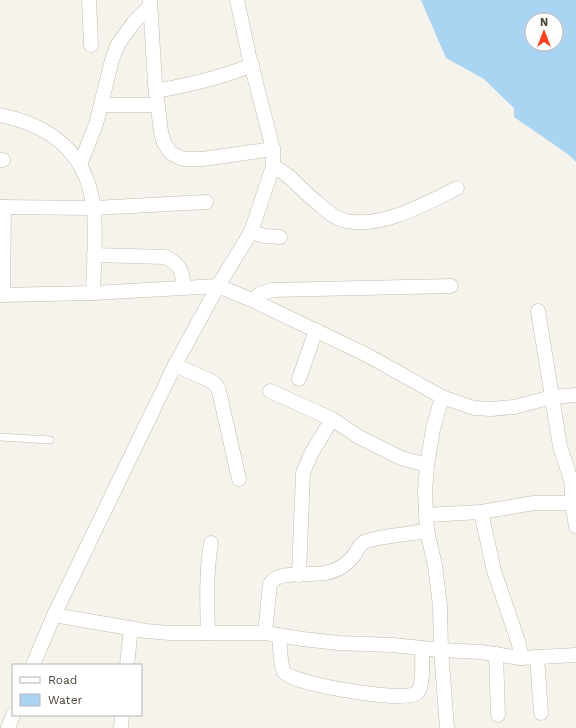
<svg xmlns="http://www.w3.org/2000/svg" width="576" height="728" font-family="'Work Sans',sans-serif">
<rect width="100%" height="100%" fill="#f6f3ec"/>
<!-- water -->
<path fill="#a9d4f2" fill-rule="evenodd" d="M421,0H576V162L569,155L514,117V108L484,79L446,58ZM532,20H556V44H532Z"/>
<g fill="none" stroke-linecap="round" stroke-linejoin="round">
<defs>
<path id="lane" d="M0,437L50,440"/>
<g id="street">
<path d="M89,0L91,45"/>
<path d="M150,0L155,84L161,132L164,143L171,153L183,159H203L273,149"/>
<path d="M156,91C189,85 221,78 252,65"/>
<path d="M102,105H158"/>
<path d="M0,115C45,124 81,148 91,194C92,199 94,205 94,210C96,237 94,265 93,293"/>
<path d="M0,160H3"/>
<path d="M80,165L96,124L112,60L118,44L134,22L150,6"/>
<path d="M273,166C293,176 301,191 318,203C325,210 336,219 346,221C383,228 425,204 457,188"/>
<path d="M0,207L94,208L206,202"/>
<path d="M251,232L265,236L280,237"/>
<path d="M94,255L165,257C181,264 182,271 184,287"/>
<path d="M0,295L93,293L218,286L252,300L367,355L442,397L474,408L491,409L514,407L552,397L576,395"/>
<path d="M3,295L4,207"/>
<path d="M252,300L260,294L272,290L451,286"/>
<path d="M538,311L560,446L572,483V503L576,526"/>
<path d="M175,365L211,381L216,385L219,391L239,479"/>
<path d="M299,379L316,330"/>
<path d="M270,391L332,419L359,437L401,458L427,465"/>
<path d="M442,397L433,429L427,465L425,491L427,531L435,565L440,606L441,650L447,728"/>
<path d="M481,512L494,571L519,644L521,658"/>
<path d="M426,515L481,512L534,503H576"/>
<path d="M299,575L303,473L311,454L332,419"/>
<path d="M54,615L146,631L170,633H265L303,639L338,643L393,645L441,650L480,652L521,658L576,655"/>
<path d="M208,633C207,603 206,573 211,543"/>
<path d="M265,633L270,584C278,570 310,576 325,573C338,571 347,565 355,554C357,550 360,545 364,542C374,537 414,533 427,531"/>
<path d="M279,635C280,644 280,665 284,672C292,684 405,703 417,693C424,686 422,659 422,648"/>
<path d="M496,654L498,715"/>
<path d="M537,657L541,713"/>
<path d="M33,665L54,615L175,365L218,286L251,232L273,166V149L249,56L237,0"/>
<path d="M127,665L131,628"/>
<path d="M8,728L13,715"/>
<path d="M121,728L122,715"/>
</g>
</defs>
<!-- lane casing -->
<use href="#lane" stroke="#c2bbae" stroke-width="8"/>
<!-- street casing -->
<use href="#street" stroke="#c2bbae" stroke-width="15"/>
<!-- lane -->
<use href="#lane" stroke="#fff" stroke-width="7"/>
<!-- street -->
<use href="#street" stroke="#fff" stroke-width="14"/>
</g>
<!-- legend -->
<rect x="12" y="664" width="130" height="52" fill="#ffffff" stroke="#b7b4b0"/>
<rect x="20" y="677" width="20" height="6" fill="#ffffff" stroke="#b7b4b0"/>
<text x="48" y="684" font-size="12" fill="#4b4439">Road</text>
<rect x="20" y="694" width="20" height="12" fill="#a9d4f2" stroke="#b7b4b0"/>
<text x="48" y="704" font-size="12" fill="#4b4439">Water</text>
<!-- north arrow -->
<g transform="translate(544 32)"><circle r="19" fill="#ffffff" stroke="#b7b4b0"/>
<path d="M0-3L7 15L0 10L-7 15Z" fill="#fc3f1d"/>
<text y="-6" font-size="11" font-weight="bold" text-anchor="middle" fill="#4b4439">N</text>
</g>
</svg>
